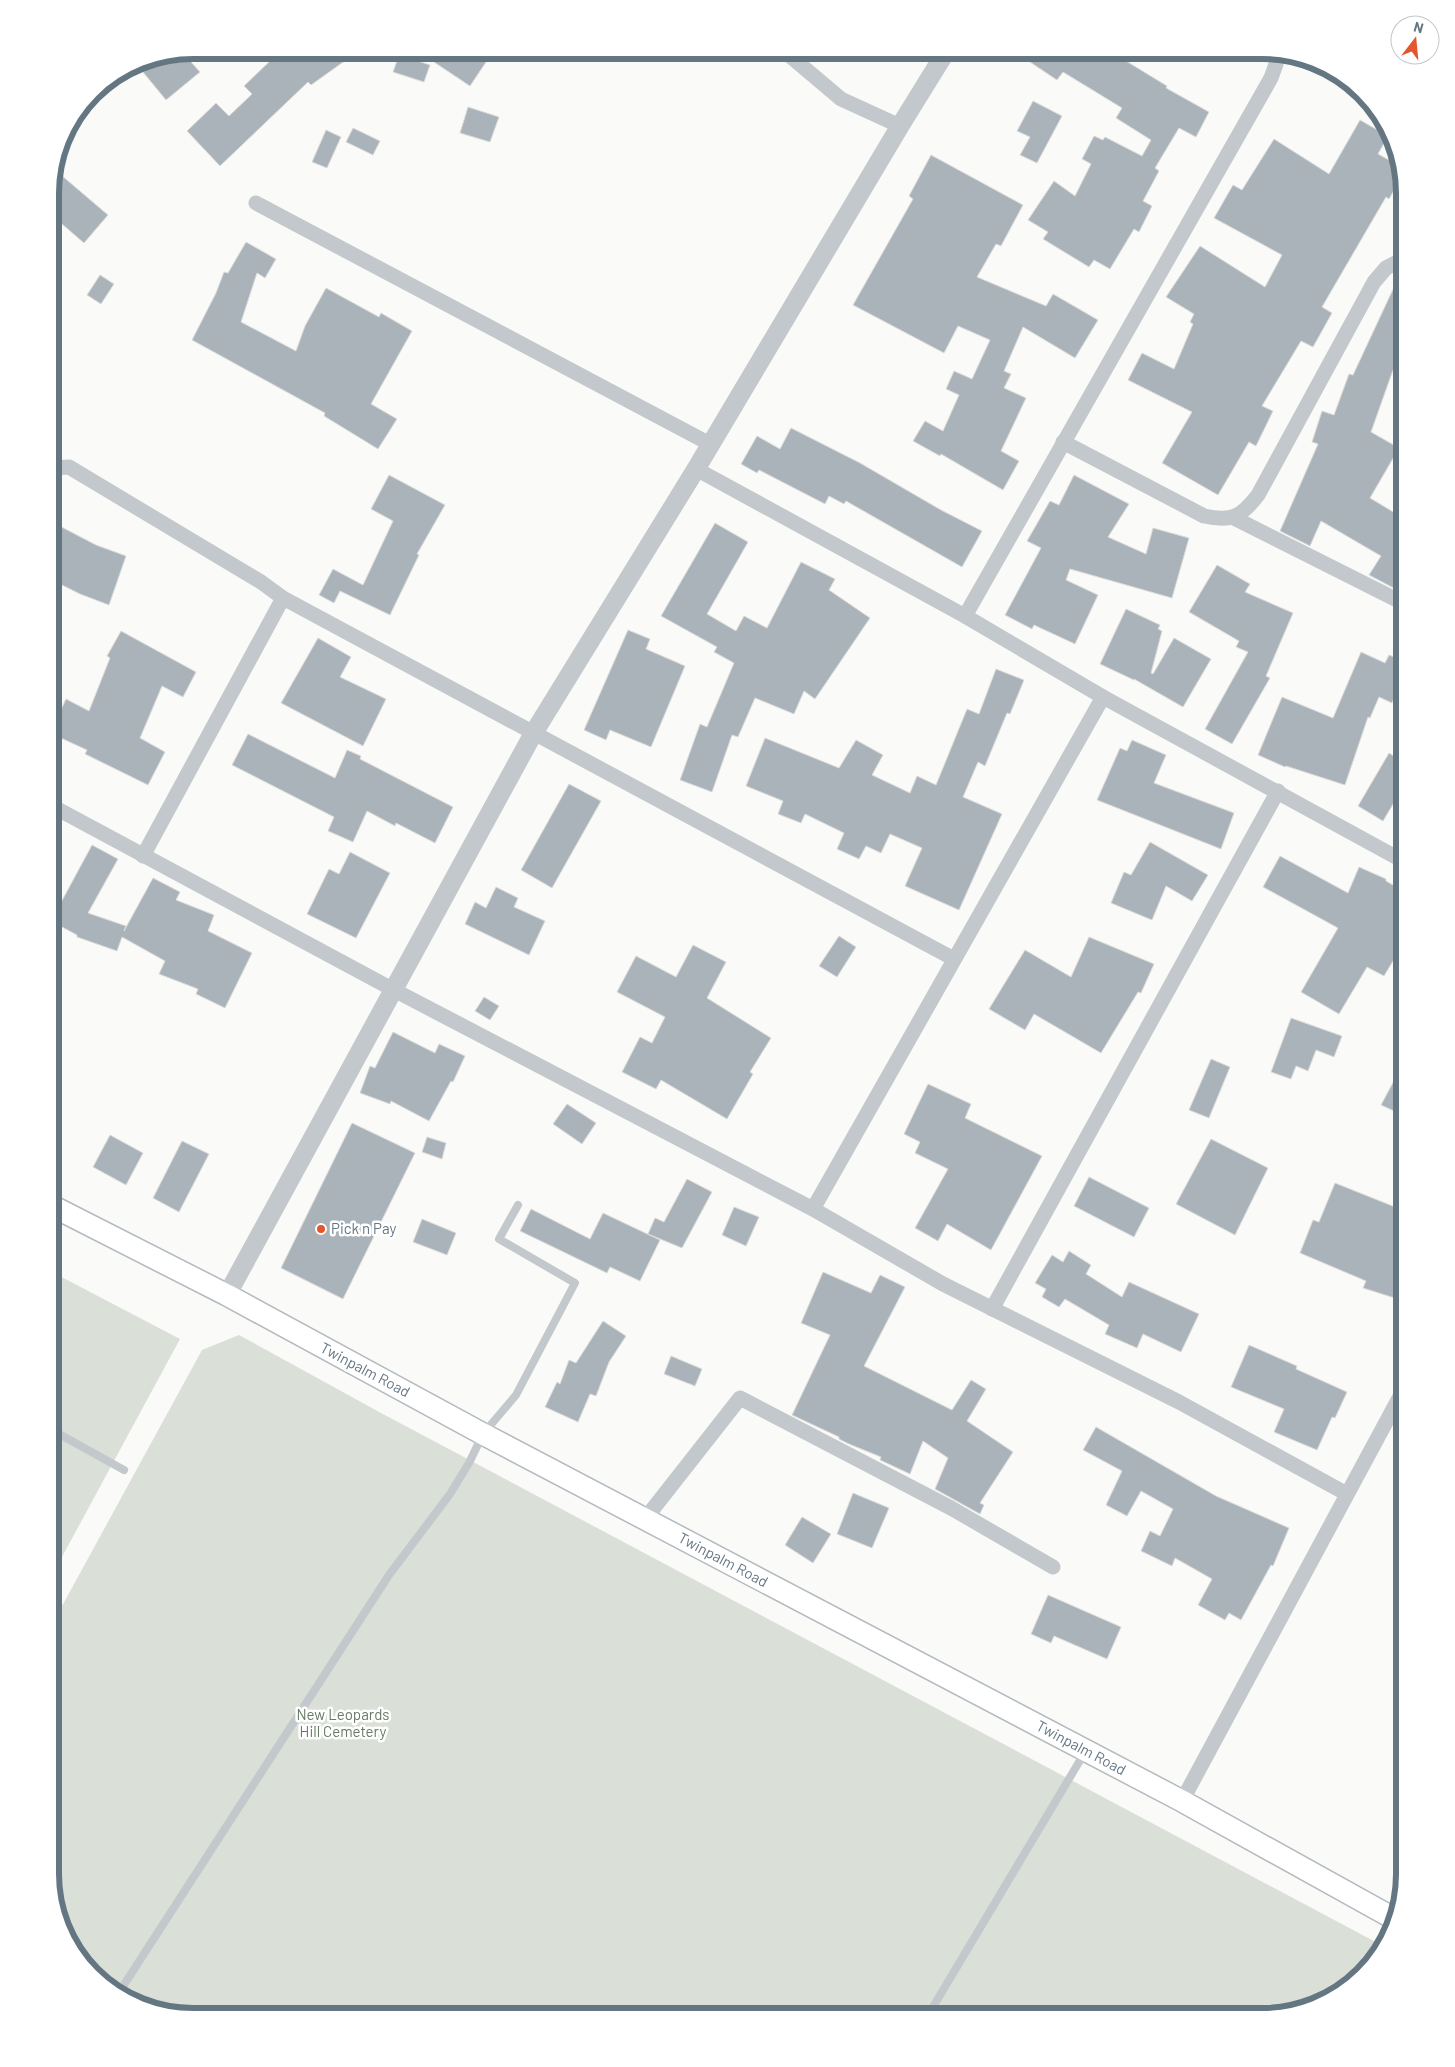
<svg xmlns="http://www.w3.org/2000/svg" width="1455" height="2067" font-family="Barlow,sans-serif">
<rect width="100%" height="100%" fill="#fafaf8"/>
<!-- green -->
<g fill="#dadfd7">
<path d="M50,1271L180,1339L50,1579Z"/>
<path d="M239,1335L381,1413L1385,1947L1334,1998L1263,2017H183L121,1998L69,1946L50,1874V1628L202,1350Z"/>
</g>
<!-- building -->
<g fill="#aab3b9" stroke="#dcdcda">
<path d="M290,50H360L311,85L308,82L220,166L187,131L216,103L229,116L252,94L244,86L272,59L275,62Z"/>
<path d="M442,50H494L470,86L434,62Z"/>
<path d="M1034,50H1108L1167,86L1166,88L1209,112L1196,137L1179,128L1155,168L1159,171L1143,201L1152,206L1139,232L1134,229L1110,269L1094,260L1089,267L1061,250L1043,239L1048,232L1028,220L1054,181L1075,196L1091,164L1082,159L1094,136L1103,140L1105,137L1142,156L1151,140L1116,118L1122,108L1063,72L1057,80L1027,60Z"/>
<path d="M182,52L200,72L166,100L138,66L147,59Z"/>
<path d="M399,55L430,65L424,82L393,72Z"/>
<path d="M1033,101L1062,116L1037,163L1020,155L1030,137L1017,131Z"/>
<path d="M468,107L499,117L490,142L460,133Z"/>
<path d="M1360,120L1388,136L1378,154L1398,165L1401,178L1389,199L1386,197L1322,307L1332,313L1313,347L1301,341L1262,406L1273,411L1256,446L1249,442L1218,495L1162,463L1192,412L1128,380L1142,353L1174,369L1193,324L1190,322L1194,314L1166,297L1200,246L1265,287L1282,255L1214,218L1233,185L1242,190L1274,139L1329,174Z"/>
<path d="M353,128L380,141L373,155L346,142Z"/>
<path d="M326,130L341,137L327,168L312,162Z"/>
<path d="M931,155L1023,205L1001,246L996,244L977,277L1046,306L1053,294L1098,320L1075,358L1023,327L1004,371L1011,374L1004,388L1026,398L1001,451L1019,461L1003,490L941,454L940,456L913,441L925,421L943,431L959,395L946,389L954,371L972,379L990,340L958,326L944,353L853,305L913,199L909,196Z"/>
<path d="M54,169L108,215L84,243L62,224L50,238V183Z"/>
<path d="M246,242L276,259L265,278L257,273L241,322L296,351L305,326L326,288L379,317L381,313L412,331L371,404L397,419L378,449L324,416L325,413L192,340L216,293L224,272L228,273Z"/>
<path d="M1405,269V332L1400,344L1405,346V375L1393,370L1371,432L1399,448L1370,498L1395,513L1394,515L1405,522V594L1369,575L1381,556L1321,521L1310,546L1280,531L1318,444L1312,442L1322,411L1334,415L1349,374L1353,375L1402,270Z"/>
<path d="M100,275L114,284L101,304L87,295Z"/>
<path d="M791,428L860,463L941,510L982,531L962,567L846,501L844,504L829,496L825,504L759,470L757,473L741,464L757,436L780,449Z"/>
<path d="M389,475L445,505L417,554L419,555L390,615L340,591L334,603L319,595L333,569L363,585L393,521L371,509Z"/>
<path d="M1074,475L1129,504L1108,537L1146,554L1153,528L1189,538L1172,598L1070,569L1066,580L1098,595L1075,644L1034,625L1032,629L1005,615L1041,548L1027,541L1050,501L1059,505Z"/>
<path d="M50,521L96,545L126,556L109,605L80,594L50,579Z"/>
<path d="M715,523L748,542L707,614L736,631L744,616L767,628L801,562L835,579L829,590L870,618L815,699L804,691L794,714L755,698L738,737L732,735L712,792L680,780L700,724L707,727L734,663L714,652L717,647L661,616Z"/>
<path d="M1217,565L1250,584L1245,592L1293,613L1266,676L1270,678L1232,744L1205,729L1248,652L1236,647L1239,641L1189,612Z"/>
<path d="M1126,609L1160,625L1158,629L1162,631L1151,673L1153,674L1174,638L1211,659L1183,707L1134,679V680L1100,664Z"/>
<path d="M628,630L650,639L646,649L685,666L651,747L610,730L606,740L584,730Z"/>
<path d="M121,631L196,672L183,697L162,686L140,738L165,752L148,785L85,754L87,750L50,733L66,699L89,711L110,658L107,656Z"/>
<path d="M318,638L351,657L340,677L386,699L363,746L281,703Z"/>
<path d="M1361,652L1385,663L1389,655L1405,661V672L1392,703L1379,697L1370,718L1368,717L1345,785L1286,766L1285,767L1258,755L1282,697L1333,718Z"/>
<path d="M996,669L1024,680L1010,714L1007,713L985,766L978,762L963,797L1002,814L959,910L905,886L922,848L890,834L881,853L866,846L859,859L837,849L844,833L805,814L801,823L778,814L783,801L746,786L765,738L839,768L856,740L883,755L872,775L910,793L917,776L936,785L967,709L979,714Z"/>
<path d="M248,734L335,778L347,750L361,756L360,759L453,807L435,843L396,823L395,826L367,811L353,842L328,831L334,817L232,765Z"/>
<path d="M1132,740L1166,755L1154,783L1234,813L1221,849L1097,800L1120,748L1127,751Z"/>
<path d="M1389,753L1405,763V784L1383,821L1358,806Z"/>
<path d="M569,784L601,801L552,888L521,870Z"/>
<path d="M1150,842L1208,875L1192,901L1166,886L1152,920L1111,903L1124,872L1131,875Z"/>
<path d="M92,845L118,859L88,913L126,926L124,931L153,878L180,892L176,900L214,915L208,931L252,953L225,1008L196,994L198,989L159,974L165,961L122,937L117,951L77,937V935L51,921Z"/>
<path d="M350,852L390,873L356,938L307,914L329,869L339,874Z"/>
<path d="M1280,856L1348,893L1359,867L1386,879V881L1405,892V941L1384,976L1367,967L1339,1014L1301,992L1338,928L1263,887Z"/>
<path d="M496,887L518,898L514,907L545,921L529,955L465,924L475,902L486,908Z"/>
<path d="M839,936L856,947L837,977L819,966Z"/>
<path d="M1089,937L1154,964L1141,993L1138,992L1101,1053L1034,1014L1025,1030L989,1009L1025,950L1071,977Z"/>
<path d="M693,945L726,962L707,998L771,1038L750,1072L753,1074L727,1119L661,1080L656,1089L622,1072L640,1037L652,1043L665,1017L617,992L636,956L676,977Z"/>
<path d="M484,997L499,1006L490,1020L475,1011Z"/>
<path d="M1291,1018L1342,1036L1334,1057L1316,1050L1308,1071L1296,1066L1291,1079L1271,1072Z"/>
<path d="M393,1032L435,1053L439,1044L465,1056L453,1082L451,1081L429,1121L391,1101L390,1104L360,1093L370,1066L375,1068Z"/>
<path d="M1211,1059L1230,1067L1209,1118L1189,1110Z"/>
<path d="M1405,1060V1116L1381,1105Z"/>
<path d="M928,1084L971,1104L965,1118L1042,1156L991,1250L947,1224L938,1241L915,1228L948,1169L915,1153L920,1142L904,1134Z"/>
<path d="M567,1104L596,1123L582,1144L553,1124Z"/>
<path d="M352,1123L415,1153L343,1299L281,1268Z"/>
<path d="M110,1135L143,1153L126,1185L93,1167Z"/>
<path d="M427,1137L446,1143L442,1159L422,1152Z"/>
<path d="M1211,1139L1268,1168L1235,1235L1176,1204Z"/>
<path d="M182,1141L209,1154L179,1212L153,1198Z"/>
<path d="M1089,1177L1149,1208L1134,1237L1074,1206Z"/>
<path d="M687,1179L712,1192L682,1248L648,1234L655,1218L664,1222Z"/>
<path d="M1335,1183L1405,1211V1289L1401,1300L1363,1288L1366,1281L1300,1253L1313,1220L1319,1222Z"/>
<path d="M734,1207L759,1217L746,1246L722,1235Z"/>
<path d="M531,1209L590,1239L603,1213L660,1240L640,1281L610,1267L607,1273L520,1231Z"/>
<path d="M422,1219L456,1233L447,1255L413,1242Z"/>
<path d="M1069,1251L1091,1265L1086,1274L1122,1297L1129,1282L1199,1314L1181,1352L1143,1334L1137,1348L1105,1334L1109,1325L1065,1299L1059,1307L1042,1297L1046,1289L1035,1283L1052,1255L1063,1262Z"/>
<path d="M823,1272L871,1293L880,1275L905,1287L864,1366L952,1410L971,1380L986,1389L967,1421L1013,1452L980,1503L984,1505L980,1514L935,1489L948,1458L923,1441L910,1474L880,1460L881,1457L849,1444L839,1439V1437L792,1415L830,1335L801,1323Z"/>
<path d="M603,1321L626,1336L609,1362L596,1396L590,1394L578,1422L545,1407L557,1382L560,1384L569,1360L576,1363Z"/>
<path d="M1249,1345L1297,1366L1296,1369L1347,1392L1335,1418L1332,1417L1317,1450L1274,1432L1284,1409L1231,1387Z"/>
<path d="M671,1356L702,1369L695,1386L664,1374Z"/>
<path d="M1096,1427L1216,1496L1289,1528L1273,1566L1271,1565L1241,1620L1229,1613L1225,1620L1198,1605L1212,1579L1175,1558L1172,1566L1141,1551L1150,1531L1160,1536L1173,1509L1141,1491L1127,1516L1106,1505L1122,1471L1083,1450Z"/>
<path d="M853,1493L889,1508L872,1548L837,1534Z"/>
<path d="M802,1517L831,1534L813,1563L785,1545Z"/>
<path d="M1048,1595L1121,1627L1107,1659L1054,1636L1051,1643L1031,1634Z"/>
</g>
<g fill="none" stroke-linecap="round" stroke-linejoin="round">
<defs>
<path id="secondary" d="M50,1205L227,1295L483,1434L1182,1801L1393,1918"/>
</defs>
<!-- secondary casing -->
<use href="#secondary" stroke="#b3babf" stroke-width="24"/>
<!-- service -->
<g stroke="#c3c8cc" stroke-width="8">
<path d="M50,1429L124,1470"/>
<path d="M118,1994L389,1575L450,1494L469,1463L483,1434L516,1395L575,1283L499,1239L518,1205"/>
<path d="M927,2017L1085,1752"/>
</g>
<!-- minor -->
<g stroke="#c3c8cc" stroke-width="15">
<path d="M783,50L841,99L900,126"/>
<path d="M1300,59L1340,75"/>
<path d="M256,203L710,444"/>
<path d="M1063,442L1204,516C1232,522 1241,517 1258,495L1374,282L1386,268L1405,258"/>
<path d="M50,468L69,467L261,582L283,598L954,959"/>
<path d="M696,469L965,616L1103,697L1405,862"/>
<path d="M1234,518L1405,604"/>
<path d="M965,616L1271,78L1276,64L1277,52"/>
<path d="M50,805L394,990L813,1209L943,1284L1179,1402L1347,1494"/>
<path d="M143,856L283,598"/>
<path d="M813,1209L1103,697"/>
<path d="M992,1309L1278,791"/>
<path d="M645,1519L740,1398L951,1508L1053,1567"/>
<path d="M1182,1801L1405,1387"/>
</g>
<!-- tertiary -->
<path stroke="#c3c8cc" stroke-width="19" d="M227,1295L533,734L696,469L900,126L947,50"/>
<!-- secondary -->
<use href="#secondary" stroke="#fff" stroke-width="21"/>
</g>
<!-- markers -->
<circle fill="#e4572e" stroke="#fff" stroke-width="2" cx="321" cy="1229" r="5"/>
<g text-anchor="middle" stroke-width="5" stroke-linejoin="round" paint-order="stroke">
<!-- poi labels -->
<g font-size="15" fill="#657683" stroke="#fff" text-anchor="start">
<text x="331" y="1234">Pick n Pay</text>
</g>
<!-- street labels -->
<g font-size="15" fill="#657683" stroke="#fff">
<text transform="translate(365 1370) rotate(28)" y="5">Twinpalm Road</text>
<text transform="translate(723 1560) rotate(28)" y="5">Twinpalm Road</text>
<text transform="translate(1081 1748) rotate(28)" y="5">Twinpalm Road</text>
</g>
<!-- park labels -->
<g font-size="15" fill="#687a64" stroke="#fff">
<text x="343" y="1720">New Leopards<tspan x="343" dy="17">Hill Cemetery</tspan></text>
</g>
</g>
<!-- crop -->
<path d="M0 0H1455V2067H0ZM193 59H1262A134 134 0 0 1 1396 193V1874A134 134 0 0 1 1262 2008H193A134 134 0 0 1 59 1874V193A134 134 0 0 1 193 59Z" fill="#fff" fill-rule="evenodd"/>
<path fill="none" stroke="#657683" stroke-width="6" d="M193 59H1262A134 134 0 0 1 1396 193V1874A134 134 0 0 1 1262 2008H193A134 134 0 0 1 59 1874V193A134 134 0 0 1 193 59Z"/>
<!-- north arrow -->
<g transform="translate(1415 40) rotate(16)"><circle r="24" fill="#ffffff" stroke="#c1c8cd"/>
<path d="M0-4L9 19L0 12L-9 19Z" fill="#e4572e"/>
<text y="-8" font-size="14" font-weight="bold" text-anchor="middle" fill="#657683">N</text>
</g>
</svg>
